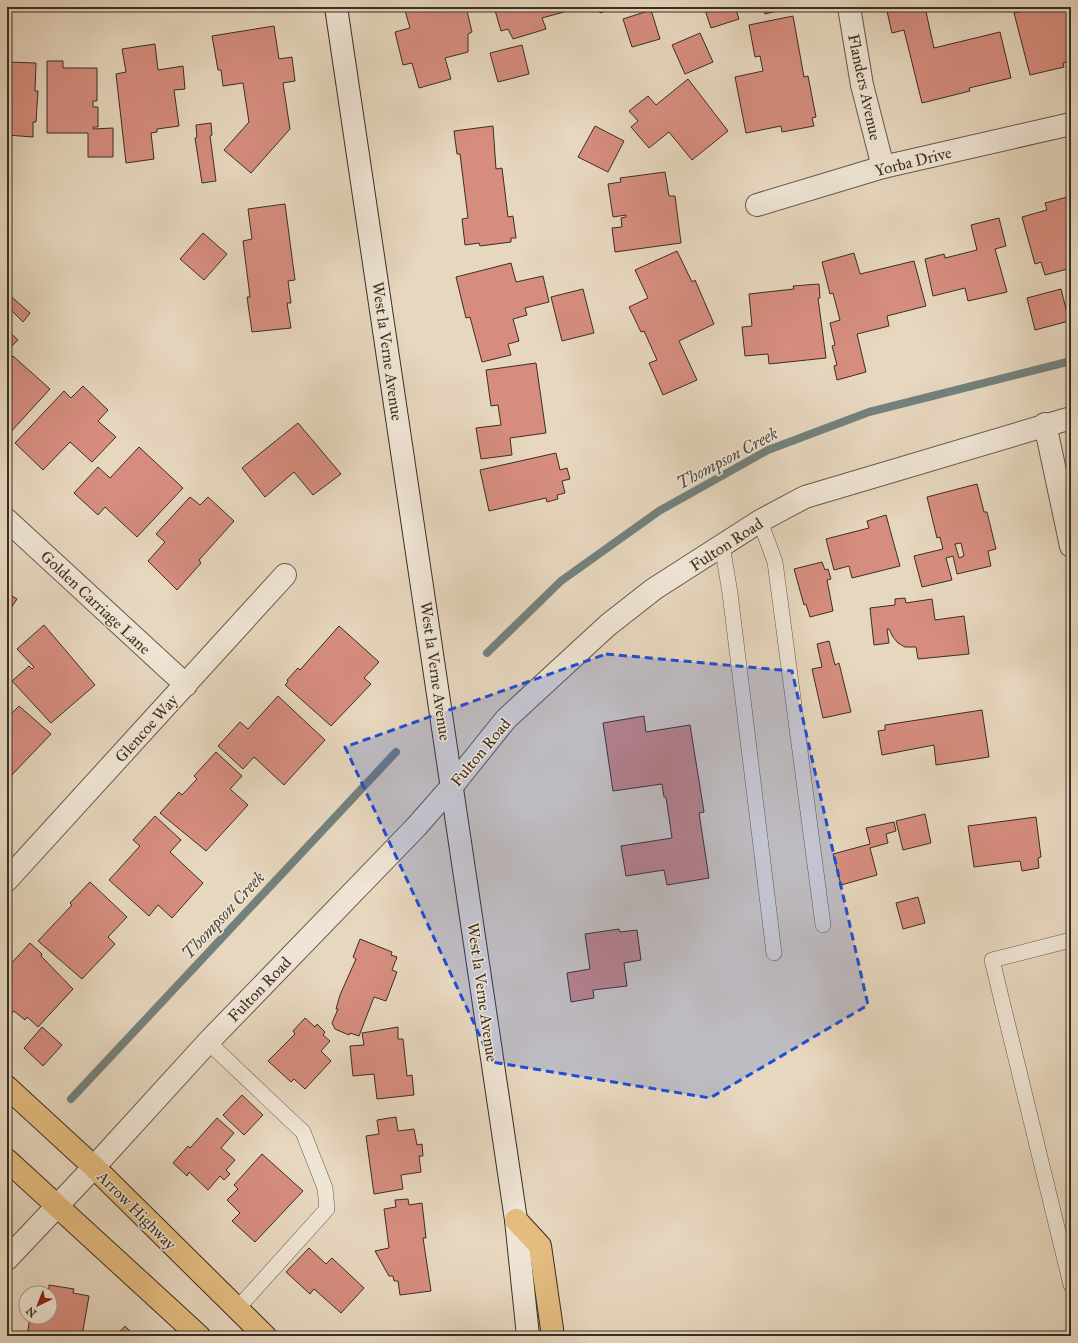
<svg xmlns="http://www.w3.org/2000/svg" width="1078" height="1343" font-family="'IM FELL Great Primer',serif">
<rect width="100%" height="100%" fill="#e7d7bf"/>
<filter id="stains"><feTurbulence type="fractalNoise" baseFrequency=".005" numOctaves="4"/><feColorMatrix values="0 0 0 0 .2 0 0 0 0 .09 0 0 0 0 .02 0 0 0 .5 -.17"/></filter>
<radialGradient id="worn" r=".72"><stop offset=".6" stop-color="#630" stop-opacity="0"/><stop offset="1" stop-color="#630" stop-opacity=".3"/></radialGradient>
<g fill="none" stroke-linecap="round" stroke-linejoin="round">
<!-- stream -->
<g stroke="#73817d" stroke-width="8">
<path d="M487,653L561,581L659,511L768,450L869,412L1071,361"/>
<path d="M71,1099L396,752"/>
</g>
</g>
<!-- building -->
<g fill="#d68d7f" stroke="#3a2f22" fill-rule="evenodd">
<path d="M404,7H466L472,32L468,34V52L445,58L451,79L419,88L412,63L403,65L395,32L410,28Z"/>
<path d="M494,7H562L564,12L542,18L546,29L513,39L508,29L501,31Z"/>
<path d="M598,7H618L600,13Z"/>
<path d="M704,7H735L739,19L711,28Z"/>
<path d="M763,7H793L765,14Z"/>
<path d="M886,7H925L934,48L1000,32L1011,78L969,88L970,91L922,103L904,30L892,33Z"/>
<path d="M1026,7H1053L1054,11L1071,7V61L1063,63L1064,67L1030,75L1014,13L1026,10Z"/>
<path d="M651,10L660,39L632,47L623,19Z"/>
<path d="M793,16L804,77L808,76L816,117L812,118L814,126L782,132L781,126L746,133L735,77L763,71L760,56L755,57L749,25Z"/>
<path d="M274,26L279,59L292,57L295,81L283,83L290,129L251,173L224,150L249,122L243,83L223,86L221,70H218L212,36Z"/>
<path d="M700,33L713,62L685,74L672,45Z"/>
<path d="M155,44L158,70L183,66L185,89L174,90L179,126L157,129V132L151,133L154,159L126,163L116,74L126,72L122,49Z"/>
<path d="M522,45L529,74L498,82L490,53Z"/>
<path d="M47,61H63V68H97V101H93V107H98V127H93V129L113,128V157H88V133H47Z"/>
<path d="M7,62L36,63L35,91H38L36,122H33V137L7,135Z"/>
<path d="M688,79L728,131L692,160L669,132L649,148L631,127L638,121L629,111L648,96L656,105Z"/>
<path d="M211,123L212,135L210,136L216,181L202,183L195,138L197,137L196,125Z"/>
<path d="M493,126L496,169L502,168L508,217L513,216L516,238H511V242L480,246L479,243L465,245L462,219L468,218L460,154H457L454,131Z"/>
<path d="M595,126L624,141L608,172L578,157Z"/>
<path d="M665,172L669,196H675L681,243L615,252L612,228L622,227L621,218L626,217V215L613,217L608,184L621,182L620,178Z"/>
<path d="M1071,196V268L1045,275L1041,262L1035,264L1022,217L1047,210L1045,203Z"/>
<path d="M285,204L295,280L288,281L291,303H287L291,328L252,332L247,297H250L243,241L252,239L248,209Z"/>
<path d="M999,218L1006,246L995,249L1007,292L968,301L965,288L933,296L925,259L944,254L945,258L977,250L971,225Z"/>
<path d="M203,233L227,254L204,280L180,259Z"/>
<path d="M677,251L692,282L695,280L714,324L679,341L697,380L663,395L649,363L657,360L644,331L641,332L629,307L648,298L635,270Z"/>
<path d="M854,253L860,274L914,261L926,306L887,316L889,326L857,334L866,372L837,380L834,366L837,365L832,346L835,345L830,323L840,320L833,293L830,294L822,262Z"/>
<path d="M511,263L516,282L543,276L549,302L525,308L527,315L513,319L519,341L508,344L511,355L482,362L470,317L466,318L456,277Z"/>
<path d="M819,284L820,298H818L826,358L769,364L768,354L745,356L742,327L752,326L749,294L794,289L793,286Z"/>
<path d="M583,289L594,333L562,341L551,297Z"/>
<path d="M1061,289L1069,321L1035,330L1027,298Z"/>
<path d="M7,293L30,313L23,322L10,309L7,312Z"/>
<path d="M7,330L18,340L7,351Z"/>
<path d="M7,355L11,358L13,356L50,389L7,436Z"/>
<path d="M536,363L546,433L510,438L512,455L481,459L476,428L501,425L498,405L491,406L486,370Z"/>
<path d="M83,386L108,410L98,421L116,437L92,462L70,442L43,470L15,443L64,391L71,398Z"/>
<path d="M298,423L341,474L313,495L294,472L265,497L242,468Z"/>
<path d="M139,447L183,488L137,537L105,507L98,515L74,493L98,467L110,478Z"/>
<path d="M556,453L560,470L567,468L570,479L562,481L565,493L557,495L558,499L547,502L546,498L489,511L480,470Z"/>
<path d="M977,484L984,512H987L996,549L988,551L991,566L957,574L953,556L946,558L952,580L922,587L914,556L943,549L940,537L937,538L927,497ZM961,543L964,556L959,558L955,544Z"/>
<path d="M190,497L200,505L208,497L234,521L199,560L201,563L177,590L148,561L165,542L156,534Z"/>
<path d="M886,515L900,566L852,578L849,566L834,570L826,539L869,528L867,521Z"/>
<path d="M822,562L825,570L828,569L831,579L827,580L833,611L810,617L806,604L804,605L794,569Z"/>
<path d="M7,593L17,599L7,614Z"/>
<path d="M905,598L906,603L932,599L935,620L964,616L969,654L918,659L916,647H905L898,643L893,637L889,629H887L889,643L874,645L870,608L895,605V599Z"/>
<path d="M44,625L95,685L51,723L12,681L29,666L32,669L34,667L17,649Z"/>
<path d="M339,626L379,662L364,678L371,684L331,726L285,685L288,682L287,680L298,668L300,670Z"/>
<path d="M829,641L835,665L839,663L851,712L823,718L812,669L822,667L817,644Z"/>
<path d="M278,696L325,740L284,785L254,757L243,769L218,746L240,722L248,729Z"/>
<path d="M19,706L51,734L7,780V718Z"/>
<path d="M982,710L989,757L936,765L934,745L882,755L878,731L885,730V725Z"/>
<path d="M644,716L646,732L690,725L704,812L699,813L709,878L667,885L664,870L626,876L621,846L672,838L666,797H664L662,784L613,791L603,723Z"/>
<path d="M216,752L242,776L230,789L248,805L206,851L160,813L179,792L182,795L197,779L194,776Z"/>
<path d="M925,814L931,843L903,850L896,821Z"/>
<path d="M155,816L181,840L170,852L203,883L172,918L158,905L149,916L109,880L140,846L133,840Z"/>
<path d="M1036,817L1041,857L1038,858L1039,868L1022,871L1020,861L974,867L968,826Z"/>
<path d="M894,822L896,831L886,834L888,843L870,848L877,875L841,885L833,854L870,844L866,828Z"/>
<path d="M90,882L127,917L108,937L115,944L82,979L38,941L72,905L70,903Z"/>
<path d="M918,897L925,923L903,929L896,903Z"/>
<path d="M619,929L620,932L637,930L641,960L624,963L627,986L593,990L594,998L571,1002L567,973L590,969L585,934Z"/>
<path d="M360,939L392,952L391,955L397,957L392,970L397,972L386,1001L374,997L359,1036L350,1033L349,1035L335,1029L332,1023L338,1009H336L340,995L356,959L353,957Z"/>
<path d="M30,943L42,954L41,956L73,989L38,1027L27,1017L25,1020L14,1011L7,1019V968Z"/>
<path d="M305,1018L315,1027L317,1024L325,1032L323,1035L330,1041L321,1051L331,1061L305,1089L294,1079L291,1082L268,1061L295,1034L293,1031Z"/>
<path d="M42,1027L62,1045L43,1066L24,1048Z"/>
<path d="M398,1027V1039H403L407,1076L412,1075L414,1095L377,1099L374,1074L353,1076L350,1046L364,1045L362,1033Z"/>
<path d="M242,1095L263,1115L244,1135L223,1115Z"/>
<path d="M396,1117L398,1131L414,1129L417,1145L422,1144L423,1156H419L421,1172L401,1175L403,1189L374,1194L366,1136L379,1134L377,1120Z"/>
<path d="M217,1118L234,1133L221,1148L235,1160L226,1170L230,1174L224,1180L220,1176L208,1190L189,1172L187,1176L173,1163L188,1146L190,1148Z"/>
<path d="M262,1154L303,1191L255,1242L232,1221L240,1213L227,1200L238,1189L234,1185Z"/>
<path d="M408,1199L409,1205L422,1203L426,1238H423L431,1291L400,1295L398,1281H394L393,1276H389L375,1251L389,1248L384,1209L396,1207L395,1200Z"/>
<path d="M309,1248L326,1264L332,1258L364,1288L341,1313L314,1289L310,1294L286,1272Z"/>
<path d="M49,1285L74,1289L73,1293L89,1296L82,1336H27L30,1317H50V1293H35L36,1287L49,1289Z"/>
<path d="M125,1326L135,1336H116Z"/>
</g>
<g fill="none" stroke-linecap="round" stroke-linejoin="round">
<defs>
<g id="lane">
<path d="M760,521L775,562L823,925"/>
<path d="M722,545L730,593L774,953"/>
<path d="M1071,940L992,960L1071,1285"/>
<path d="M208,1042L303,1132L325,1188L327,1209L237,1309"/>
</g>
<g id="street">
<path d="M849,7L862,85L883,167"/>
<path d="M757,205L883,167L1071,124"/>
<path d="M1045,424L1071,546"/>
<path d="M7,520L186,685"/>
<path d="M7,880L285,575"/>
<path d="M7,1259L94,1167L208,1042L416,827L453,785L506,719L608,625L654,589L760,521L805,497L1071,418"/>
</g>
<path id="secondary" d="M336,7L516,1220L528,1336"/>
<g id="primary">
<path d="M7,1087L94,1167L265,1336"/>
<path d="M7,1160L199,1336"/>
<path d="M516,1220L540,1246L553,1336"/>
</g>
</defs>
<!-- lane casing -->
<use href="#lane" stroke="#655949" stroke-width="16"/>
<!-- street casing -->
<use href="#street" stroke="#655949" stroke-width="24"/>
<!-- secondary casing -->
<use href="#secondary" stroke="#3a2f22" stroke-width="24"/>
<!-- primary casing -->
<use href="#primary" stroke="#3a2f22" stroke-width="24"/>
<!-- lane -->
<use href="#lane" stroke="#efe5d5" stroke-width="15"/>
<!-- street -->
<use href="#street" stroke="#efe5d5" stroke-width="22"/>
<!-- secondary -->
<use href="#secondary" stroke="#efe5d5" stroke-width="22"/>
<!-- primary -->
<use href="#primary" stroke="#e4bc80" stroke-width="22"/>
</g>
<!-- marked area -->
<path fill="#1d4ed8" fill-opacity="0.2" stroke="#1d4ed8" stroke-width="3" stroke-dasharray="8 5" stroke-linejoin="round" d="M606,654L792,671L868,1005L710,1098L492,1062L345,747Z"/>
<g text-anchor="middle" stroke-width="3" stroke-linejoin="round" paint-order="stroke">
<!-- street labels -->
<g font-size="16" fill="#3a2f22" stroke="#efe5d5">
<text transform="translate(865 87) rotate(78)" y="6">Flanders Avenue</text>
<text transform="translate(913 161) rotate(-14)" y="6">Yorba Drive</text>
<text transform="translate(388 351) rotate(82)" y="6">West la Verne Avenue</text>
<text transform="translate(726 544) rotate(-33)" y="6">Fulton Road</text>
<text transform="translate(96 602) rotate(43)" y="6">Golden Carriage Lane</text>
<text transform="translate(436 671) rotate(82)" y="6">West la Verne Avenue</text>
<text transform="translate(146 728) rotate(-48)" y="6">Glencoe Way</text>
<text transform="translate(480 752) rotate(-50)" y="6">Fulton Road</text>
<text transform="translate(259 989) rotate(-46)" y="6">Fulton Road</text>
<text transform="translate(483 992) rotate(82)" y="6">West la Verne Avenue</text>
<text transform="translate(137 1210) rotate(45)" y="6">Arrow Highway</text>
</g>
<!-- water labels -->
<g font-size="17" font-style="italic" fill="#4d4a40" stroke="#efe5d5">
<text transform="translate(727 458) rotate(-28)" y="6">Thompson Creek</text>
<text transform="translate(223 915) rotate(-47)" y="6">Thompson Creek</text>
</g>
</g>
<!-- margin -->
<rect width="1078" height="1343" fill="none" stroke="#e7d7bf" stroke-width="24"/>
<rect x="8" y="8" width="1062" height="1327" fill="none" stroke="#3a2f22" stroke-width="2"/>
<rect x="12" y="12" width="1054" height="1319" fill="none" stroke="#3a2f22"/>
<!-- north arrow -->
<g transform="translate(38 1305) rotate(223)"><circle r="19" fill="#efe5d5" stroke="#a79c8d"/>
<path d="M0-3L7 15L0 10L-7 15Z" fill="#8f2418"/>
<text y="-6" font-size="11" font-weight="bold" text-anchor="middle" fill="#3a2f22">N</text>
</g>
<rect width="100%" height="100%" filter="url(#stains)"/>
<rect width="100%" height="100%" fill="url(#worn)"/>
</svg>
